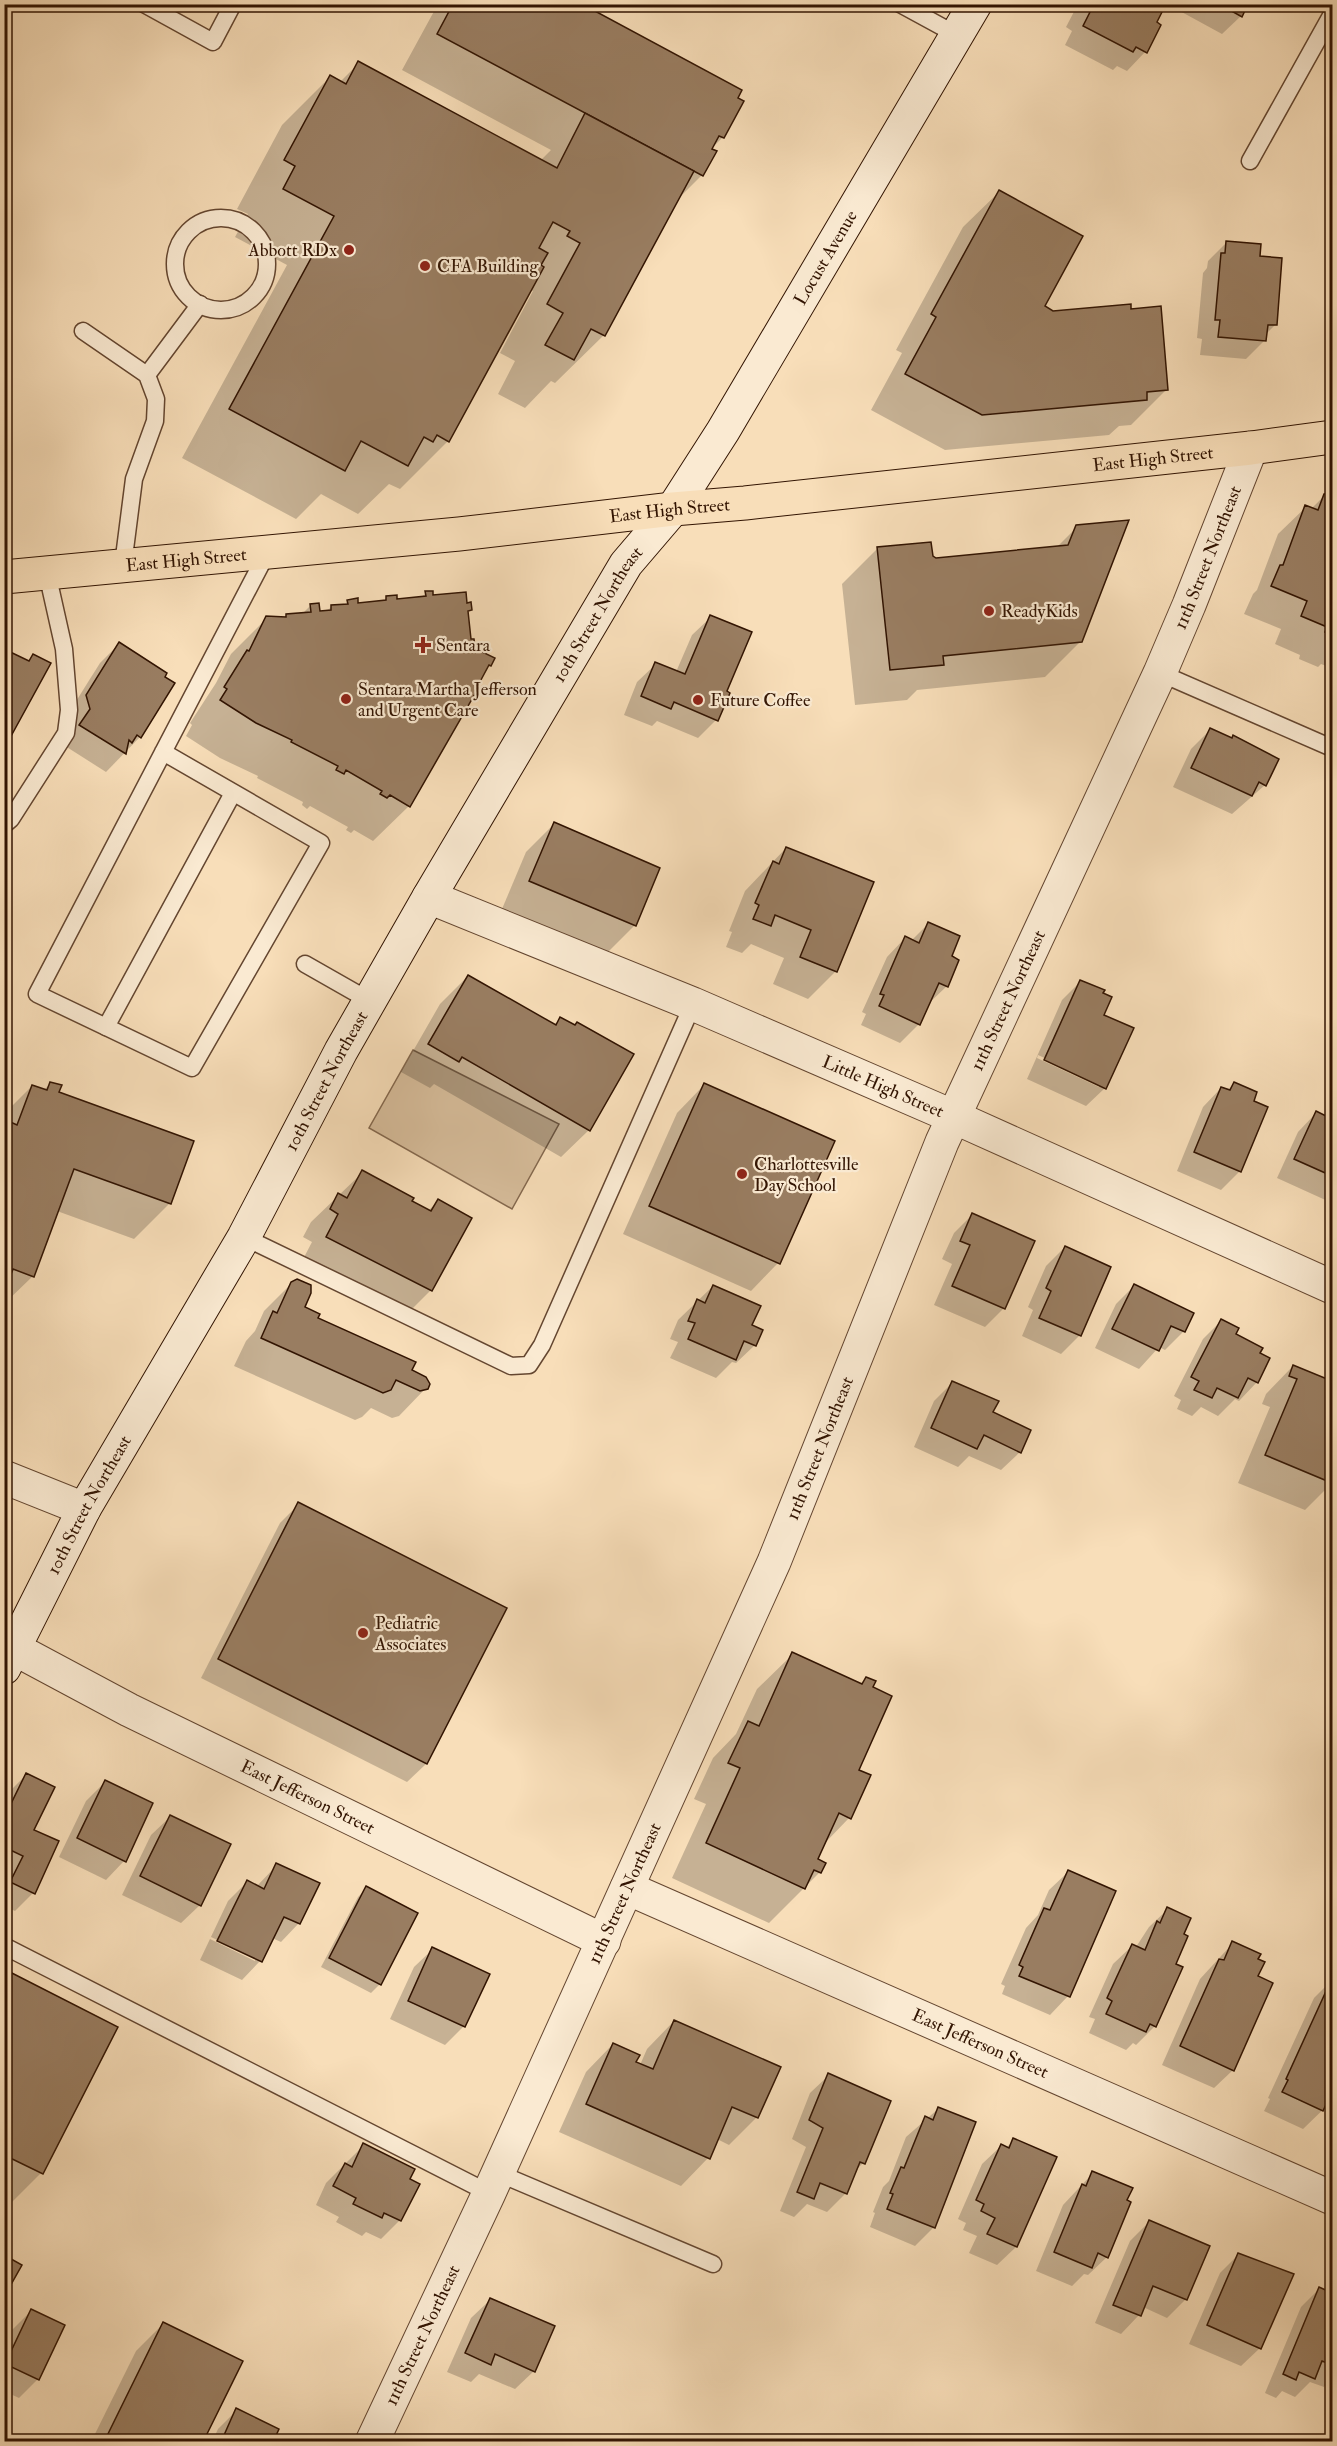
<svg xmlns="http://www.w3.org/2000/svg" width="1337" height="2446" font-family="'IM FELL Double Pica',serif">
<rect width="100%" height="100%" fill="#f8deb9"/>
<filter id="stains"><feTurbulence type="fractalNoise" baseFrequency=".00333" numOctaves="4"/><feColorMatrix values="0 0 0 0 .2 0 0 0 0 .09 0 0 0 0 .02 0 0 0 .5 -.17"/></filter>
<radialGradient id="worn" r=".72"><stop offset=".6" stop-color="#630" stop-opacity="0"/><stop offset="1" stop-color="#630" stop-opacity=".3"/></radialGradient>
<!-- green -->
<path fill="#d6bc9a" stroke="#84684e" stroke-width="1.5" d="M413,1050L559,1124L512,1209L369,1128Z"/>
<!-- shadow -->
<g fill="#0003" fill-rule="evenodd">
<path d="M438,4H579L723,137L710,150L715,152L701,176L676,201L604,335L555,383L551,381L525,408L498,394L515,361L500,353L533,291L530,290L448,441L400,489L389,484L358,514L321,494L296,519L182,458L287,265L235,237L248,214L237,209L282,125L330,77L340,82L359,63L540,161L551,150L402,70Z"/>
<path d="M1078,4H1159L1145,52L1127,71L1117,66L1113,70L1065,45L1072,31L1066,27Z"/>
<path d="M1167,4H1247L1241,16L1222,34Z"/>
<path d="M999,192L1043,307L1167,389L1131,425L1119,426L1109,435L945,450L871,410L902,353L896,350L963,227Z"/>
<path d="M1227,242L1259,257L1275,325L1266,334L1265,340L1246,359L1200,355L1202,339L1197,338L1203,273L1207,268L1208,261Z"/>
<path d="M1332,336V366L1330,365L1332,355H1328Z"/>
<path d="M1332,494V664L1329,667L1321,664L1318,667L1299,659L1300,655L1275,644L1281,629L1244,614L1253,594L1257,590L1278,534L1306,507L1311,509L1325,495Z"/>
<path d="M1077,527L1080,642L1045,677L917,690L907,700L855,705L842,584L878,548L935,560L1056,548Z"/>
<path d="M426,593L432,597L466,605L470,609L466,613L469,641L489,665L484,670L409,806L373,841L354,830L351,833L346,830L348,827L310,806L307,809L302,805L303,802L257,778L258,776L220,758L186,736L192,725L190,723L216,683L231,654L267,618H284L286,616L302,614L311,605L319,613L326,612L331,607L343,606L348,601L357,605L383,602L387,597L396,601L421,598Z"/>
<path d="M711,617L725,692L716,720L698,738L657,721L652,726L624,715L637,682L656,664L676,672L692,635Z"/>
<path d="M119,644L140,737L106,772L62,744L68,714L100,663Z"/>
<path d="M1210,730L1265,785L1232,814L1173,787L1191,749Z"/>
<path d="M554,824L635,925L607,953L502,909L526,852Z"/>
<path d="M786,848L836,971L808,999L773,984L784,958L751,944L742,953L726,947L732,932L729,931L745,891Z"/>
<path d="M928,924L950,957L947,986L927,1005L919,1024L900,1043L861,1025L866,1014L862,1012L887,957L905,938L911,941Z"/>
<path d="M468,976L554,1025L560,1018L589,1130L561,1157L434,1084L430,1088L401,1072L440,1004Z"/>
<path d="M1081,981L1102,1015L1105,1088L1086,1106L1027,1079L1062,1000ZM1038,1055L1099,1083V1087L1037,1058Z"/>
<path d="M51,1083L57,1093L192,1142L169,1204L134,1239L57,1211L33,1276L4,1304V1114L32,1086L43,1091Z"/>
<path d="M1234,1083L1252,1101L1240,1171L1221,1190L1177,1171L1203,1107L1221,1088L1227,1091Z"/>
<path d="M704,1085L833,1142L778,1263L751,1291L623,1234L677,1113Z"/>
<path d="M1316,1113L1332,1121V1203L1277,1178L1298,1132Z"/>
<path d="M363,1172L428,1211L438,1201L431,1290L403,1318L300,1265L312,1242L303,1237L311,1222Z"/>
<path d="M973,1214L1004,1308L985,1327L934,1305L952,1264L942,1259L954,1233Z"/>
<path d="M1065,1247L1080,1335L1061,1354L1022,1336L1033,1310L1028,1307L1046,1266Z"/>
<path d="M292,1283L303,1308L316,1318L410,1371L426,1388L399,1416L392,1418L371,1408L362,1417L355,1420L234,1366L246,1341L255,1331L264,1311Z"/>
<path d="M713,1286L750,1326L755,1345L736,1363L732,1362L716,1378L670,1358L678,1342L670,1339L678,1320Z"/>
<path d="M1134,1286L1184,1331L1165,1350L1159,1347L1139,1369L1095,1348L1116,1304Z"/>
<path d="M1221,1321L1234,1335L1258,1353L1257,1382L1239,1401L1235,1399L1218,1416L1201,1407L1192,1416L1177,1409L1181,1400L1174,1396L1203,1339Z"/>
<path d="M1293,1366L1332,1382V1483L1305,1510L1238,1483L1270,1407L1262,1404L1266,1394Z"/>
<path d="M953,1382L991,1413L1020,1452L1001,1470L969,1456L958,1467L914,1447L934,1401Z"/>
<path d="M299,1504L505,1609L426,1764L407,1782L201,1678L280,1523Z"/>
<path d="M793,1654L860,1684L866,1678L857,1770L869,1776L849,1818L823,1845L816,1860L820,1872L769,1923L672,1878L706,1804L694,1799L713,1758L736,1734L757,1689Z"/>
<path d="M26,1775L32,1831L33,1893L15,1911L4,1906V1799L7,1794Z"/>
<path d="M105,1782L124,1861L106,1880L59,1857L86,1801Z"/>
<path d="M170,1817L200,1905L181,1923L122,1895L151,1835Z"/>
<path d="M277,1865L299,1923L281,1942L272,1938L260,1961L242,1980L200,1960L228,1901L247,1882L256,1887ZM211,1937L255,1958V1961L210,1939Z"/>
<path d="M1068,1872L1114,1892L1068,1996L1050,2015L1002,1994L1005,1986L1001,1984L1026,1928L1038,1915L1049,1890Z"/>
<path d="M367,1888L380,1984L371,1993L321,1967L358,1897Z"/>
<path d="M1168,1909L1182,1934L1174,1964L1155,2026L1136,2045L1133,2043L1126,2050L1089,2033L1095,2019L1089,2017L1113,1964L1132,1946L1136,1947L1149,1927Z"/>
<path d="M1233,1943L1256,1959V1977L1233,2070L1214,2088L1162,2065L1200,1979Z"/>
<path d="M433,1949L464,2026L445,2045L390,2019L414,1967Z"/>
<path d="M4,1971L116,2027L41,2173L4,2210Z"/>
<path d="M1332,1980V2101L1303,2129L1264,2111L1270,2099L1268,2098L1314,1998Z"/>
<path d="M674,2021L757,2117L729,2145L717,2139L708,2158L681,2186L559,2132L586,2072L613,2044L640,2065L647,2049Z"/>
<path d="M829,2075L863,2163L854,2172L846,2193L827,2212L807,2204L794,2217L780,2211L806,2147L792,2139L810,2093Z"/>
<path d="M938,2109L934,2227L915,2246L870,2227L875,2213L873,2212L883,2187L889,2181L906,2137Z"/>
<path d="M1014,2140L1055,2158L1016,2247L997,2265L969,2253L977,2236L963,2230L966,2223L958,2219L982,2164L1001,2146L1006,2148Z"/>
<path d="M364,2145L408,2180L418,2185L400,2220L381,2239L366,2232L362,2236L336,2222L339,2217L316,2205L326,2183Z"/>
<path d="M1093,2173L1107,2257L1088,2275L1084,2274L1072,2286L1036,2271L1063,2205Z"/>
<path d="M1149,2222L1186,2299L1167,2318L1143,2307L1139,2315L1121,2334L1095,2323L1130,2241Z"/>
<path d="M1239,2254L1292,2275L1260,2348L1241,2366L1189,2344L1220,2273Z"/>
<path d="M1319,2289L1332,2294V2379L1324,2387L1310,2382L1295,2397L1282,2391L1276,2398L1265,2393L1301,2307Z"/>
<path d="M490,2300L534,2371L515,2389L479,2374L471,2382L447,2372L471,2318Z"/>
<path d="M31,2311L38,2379L19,2398L4,2391V2347L12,2330Z"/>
<path d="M163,2324L201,2442H91L136,2351Z"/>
<path d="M237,2410L272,2442H212L218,2429Z"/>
</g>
<!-- building -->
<g fill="#997d61" stroke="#321402" stroke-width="1.5">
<path d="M453,4H582L742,90L738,98L744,101L724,138L719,136L712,149L717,151L703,176L437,34Z"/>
<path d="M1085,4H1162L1165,6L1157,22L1161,25L1147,53L1136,47L1133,52L1083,26L1090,12L1083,8Z"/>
<path d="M1219,4H1248L1242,17Z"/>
<path d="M358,61L557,168L585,113L694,171L605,336L591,329L574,360L545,345L563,313L547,304L580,243L567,236L570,231L553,222L539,248L548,253L541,265L544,267L449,442L437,435L433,442L424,437L408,466L361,441L345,471L229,409L334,216L283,189L295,166L284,160L330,75L346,84Z"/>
<path d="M999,190L1083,236L1045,306L1053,311L1131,304V309L1161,306L1168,390L1147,392V400L982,415L905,374L936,317L931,314Z"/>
<path d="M1226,241L1261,244L1260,256L1282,258L1277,325H1268L1266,341L1218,337L1220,320H1215L1221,253H1225Z"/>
<path d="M1332,493V634L1325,632L1327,627L1301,616L1307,601L1271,586L1280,565H1283L1305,505L1318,510L1324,494Z"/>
<path d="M1129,520L1082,642L943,656L944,665L890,670L877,547L931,542L933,556L936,558L1068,545L1076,525Z"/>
<path d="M425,591H433V595L466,592L467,603L471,602L472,610L468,611L471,639H474L475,647L478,650L495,658L491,666L489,665L475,691L476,692L410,807L390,795L387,798L380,794L382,791L346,770L344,774L336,770L338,766L291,742L292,740L256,723L220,700L227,689L224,687L247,650L249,651L266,616L286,617V614L311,612L310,604L319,603L320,611L331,610V605L348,604L347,600L358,598V603L386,600V596L397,595V599L426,596Z"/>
<path d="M710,615L752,632L727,691L730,693L718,721L674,702L671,709L641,696L655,662L685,674Z"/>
<path d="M119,642L167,673L165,677L175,683L141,738L137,735L132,743L129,740L126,754L79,725L90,709L86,695Z"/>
<path d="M4,649L29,661L33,654L51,663L4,749Z"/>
<path d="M1210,728L1232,738L1233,735L1279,759L1266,786L1259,782L1252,796L1191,768Z"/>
<path d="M554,822L660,868L636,926L529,881Z"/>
<path d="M786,847L874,882L837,972L800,957L811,930L775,915L771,926L753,919L759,905L755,903L773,861L779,864Z"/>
<path d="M928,922L960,936L952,956L959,960L948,987L939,983L920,1025L879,1006L884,995L880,994L905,936L919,943Z"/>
<path d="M468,975L556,1025L560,1017L575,1025L577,1022L634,1054L590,1131L462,1057L459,1062L428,1044Z"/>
<path d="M1080,980L1105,990L1103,993L1112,997L1104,1015L1134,1028L1106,1089L1044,1060Z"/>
<path d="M50,1082L62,1085L59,1092L194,1141L171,1204L74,1169L34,1277L13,1269L4,1293V1124L6,1120L17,1125L32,1085L47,1090Z"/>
<path d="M1234,1082L1257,1092L1254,1101L1268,1107L1241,1172L1194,1152L1221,1087L1230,1090Z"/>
<path d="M704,1083L835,1141L780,1264L649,1206Z"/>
<path d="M1316,1111L1332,1119V1176L1294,1159Z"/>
<path d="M362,1170L414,1198L412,1201L431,1211L438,1199L472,1218L432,1291L326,1237L338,1214L330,1209L338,1193L347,1198Z"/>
<path d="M972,1213L1035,1241L1005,1309L952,1286L970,1245L960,1241Z"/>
<path d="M1065,1246L1111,1267L1081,1336L1039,1318L1051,1291L1046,1288Z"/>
<path d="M297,1279L311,1285V1293L305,1307L320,1314L318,1318L416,1362L412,1370L426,1377L430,1384L428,1389L420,1391L396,1380L391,1390L383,1393L261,1338L273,1311L277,1313L291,1282Z"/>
<path d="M1134,1284L1194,1313L1185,1332L1171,1326L1159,1351L1112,1329Z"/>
<path d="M713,1285L761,1306L752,1325L763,1330L756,1346L744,1341L736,1360L688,1339L695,1323L688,1321L697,1299L705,1303Z"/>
<path d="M1221,1319L1239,1328L1236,1334L1263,1348L1260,1353L1270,1358L1258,1383L1248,1378L1238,1398L1217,1388L1212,1398L1194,1390L1199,1381L1191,1377Z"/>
<path d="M1293,1365L1332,1381V1483L1265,1455L1297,1379L1289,1376Z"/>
<path d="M952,1381L999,1401L993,1412L1031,1430L1021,1453L984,1435L977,1449L931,1428Z"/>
<path d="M298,1502L507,1608L427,1764L218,1659Z"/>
<path d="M792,1652L862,1684L866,1677L876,1681L873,1687L892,1696L859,1770L871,1775L851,1819L839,1813L818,1859L826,1863L821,1873L814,1870L805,1889L706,1843L740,1768L728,1763L748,1721L759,1726Z"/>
<path d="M26,1773L55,1787L34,1830L59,1841L35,1894L10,1882L23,1856L4,1847V1818Z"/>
<path d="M105,1780L153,1803L126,1862L77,1838Z"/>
<path d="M170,1815L231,1844L201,1906L140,1876Z"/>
<path d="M276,1863L320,1883L300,1924L284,1917L262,1962L217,1941L247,1880L264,1889Z"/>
<path d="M1068,1870L1116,1891L1070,1997L1019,1976L1023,1967L1019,1965L1044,1908L1050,1910Z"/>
<path d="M366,1886L418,1913L381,1985L329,1958Z"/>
<path d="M1167,1907L1191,1918L1184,1934L1188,1936L1176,1964L1183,1967L1156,2027L1150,2024L1146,2032L1106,2014L1112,2001L1107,1998L1132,1944L1145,1950L1157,1921L1160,1923Z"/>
<path d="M1232,1941L1261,1954L1258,1959L1265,1962L1258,1976L1273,1983L1234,2071L1180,2046L1219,1959L1224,1960Z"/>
<path d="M432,1947L490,1974L465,2027L408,2001Z"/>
<path d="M4,1969L118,2027L43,2174L4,2155Z"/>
<path d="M1332,1978V2102L1328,2100L1323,2111L1282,2092L1288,2080L1286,2079Z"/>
<path d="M674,2020L781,2067L758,2118L732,2107L710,2159L586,2104L613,2043L640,2055L636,2062L653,2069Z"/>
<path d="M828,2073L891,2101L865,2164L860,2162L847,2194L820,2183L814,2199L797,2192L823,2128L809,2120Z"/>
<path d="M938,2107L976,2122L935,2228L887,2209L893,2194L890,2193L901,2167L904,2168L925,2116L933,2120Z"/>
<path d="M1013,2138L1057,2157L1017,2247L987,2234L995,2218L981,2211L984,2204L976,2200L1001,2144L1009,2148Z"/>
<path d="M363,2143L415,2169L410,2179L420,2184L401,2221L384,2213L382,2218L353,2204L356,2198L333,2186L345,2163L352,2167Z"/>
<path d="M1092,2171L1133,2188L1127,2200L1131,2202L1108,2258L1098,2253L1092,2268L1054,2252L1082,2184L1086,2186Z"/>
<path d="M1149,2220L1210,2246L1187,2300L1153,2286L1141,2316L1113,2305Z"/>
<path d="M1238,2253L1294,2274L1261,2349L1207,2325Z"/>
<path d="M4,2255L22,2265L4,2297Z"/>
<path d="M1319,2287L1332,2293V2365L1322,2361L1315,2379L1299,2372L1296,2380L1283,2374Z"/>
<path d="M490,2298L555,2326L535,2372L495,2354L491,2365L465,2353Z"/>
<path d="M31,2309L65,2325L39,2380L5,2364Z"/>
<path d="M163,2322L243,2361L203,2442H104Z"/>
<path d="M236,2408L279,2429L273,2442H221Z"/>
</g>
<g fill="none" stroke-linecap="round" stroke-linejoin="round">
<defs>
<g id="lane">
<path d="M144,4L213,42L233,4"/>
<path d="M900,4L957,35"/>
<path d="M1250,161L1332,14"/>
<circle cx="221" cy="264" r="46"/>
<path d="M83,331L147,375L156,399L155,421L134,479L123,565"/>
<path d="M147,375L200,304"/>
<path d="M1160,673L1332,748"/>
<path d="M163,752L321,843L192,1068L37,994L268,551"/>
<path d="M4,825L11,819L66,733L69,710L64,649L47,573"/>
<path d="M305,964L370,1001"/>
<path d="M106,1027L233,793"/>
<path d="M244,1237L511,1366L529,1365L542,1345L693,1004"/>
<path d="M4,1946L489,2193"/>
<path d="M498,2173L713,2264"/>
</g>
<g id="street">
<path id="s1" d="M429,897L693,1004L954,1117L1332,1287"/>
<path d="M4,1477L84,1509"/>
<path id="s2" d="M15,1649L129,1710L604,1941"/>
<path id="s3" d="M627,1888L1332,2198"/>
<path id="s4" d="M372,2442L489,2193L774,1562L942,1142L1160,673L1189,605L1251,448"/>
</g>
<g id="secondary">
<path id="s5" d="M4,1668L84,1509L244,1237L341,1051L429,897L626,564L673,509L723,431L975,4"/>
</g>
<g id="primary">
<path id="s6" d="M4,577L459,534L673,509L745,503L1251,448L1332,437"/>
</g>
</defs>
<!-- lane casing -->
<use href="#lane" stroke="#644630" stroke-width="19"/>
<!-- street casing -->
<use href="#street" stroke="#644630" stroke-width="35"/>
<!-- secondary casing -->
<use href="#secondary" stroke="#321402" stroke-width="35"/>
<!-- primary casing -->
<use href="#primary" stroke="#321402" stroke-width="35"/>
<!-- lane -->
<use href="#lane" stroke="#faead2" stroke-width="16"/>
<!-- street -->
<use href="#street" stroke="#faead2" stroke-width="33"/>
<!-- secondary -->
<use href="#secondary" stroke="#faead2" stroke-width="33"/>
<!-- primary -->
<use href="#primary" stroke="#f8deb9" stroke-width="33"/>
</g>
<!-- markers -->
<g fill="#8f2418" stroke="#faead2" stroke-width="2">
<circle cx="349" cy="250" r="6"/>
<circle cx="425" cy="266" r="6"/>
<circle cx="989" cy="611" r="6"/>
<path d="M420 636h6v6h6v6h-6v6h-6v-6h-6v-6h6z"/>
<circle cx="346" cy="699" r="6"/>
<circle cx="698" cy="700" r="6"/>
<circle cx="742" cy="1174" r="6"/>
<circle cx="363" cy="1633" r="6"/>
</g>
<g text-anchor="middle" stroke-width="4.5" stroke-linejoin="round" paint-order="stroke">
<!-- poi labels -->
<g font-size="18" fill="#321402" stroke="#faead2" text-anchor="start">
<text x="337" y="256" text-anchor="end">Abbott RDx</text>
<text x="437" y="272">CFA Building</text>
<text x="1001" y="617">ReadyKids</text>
<text x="436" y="651">Sentara</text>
<text x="358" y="695">Sentara Martha Jefferson<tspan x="358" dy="21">and Urgent Care</tspan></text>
<text x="710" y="706">Future Coffee</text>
<text x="754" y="1170">Charlottesville<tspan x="754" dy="21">Day School</tspan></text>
<text x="375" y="1629">Pediatric<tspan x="375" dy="21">Associates</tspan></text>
</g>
<!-- street labels -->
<g font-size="18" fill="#321402" stroke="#faead2">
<text dy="6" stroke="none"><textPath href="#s5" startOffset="1634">Locust Avenue</textPath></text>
<text dy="6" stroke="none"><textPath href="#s6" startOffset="1155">East High Street</textPath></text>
<text dy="6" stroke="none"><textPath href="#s6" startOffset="669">East High Street</textPath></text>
<text dy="6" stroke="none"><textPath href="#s4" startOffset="2062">11th Street Northeast</textPath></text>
<text dy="6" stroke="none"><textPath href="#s6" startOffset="183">East High Street</textPath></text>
<text dy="6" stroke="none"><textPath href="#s5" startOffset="1210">10th Street Northeast</textPath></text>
<text dy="6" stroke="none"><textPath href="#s4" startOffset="1576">11th Street Northeast</textPath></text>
<text dy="6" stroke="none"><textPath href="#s5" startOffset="670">10th Street Northeast</textPath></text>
<text dy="6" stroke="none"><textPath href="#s1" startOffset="492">Little High Street</textPath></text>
<text dy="6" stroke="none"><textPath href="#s4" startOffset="1090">11th Street Northeast</textPath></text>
<text dy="6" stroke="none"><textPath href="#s5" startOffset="184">10th Street Northeast</textPath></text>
<text dy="6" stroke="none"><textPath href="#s2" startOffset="328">East Jefferson Street</textPath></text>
<text dy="6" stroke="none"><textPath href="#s4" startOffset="604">11th Street Northeast</textPath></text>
<text dy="6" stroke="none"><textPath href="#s3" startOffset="386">East Jefferson Street</textPath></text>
<text dy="6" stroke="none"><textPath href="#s4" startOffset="118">11th Street Northeast</textPath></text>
</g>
</g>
<!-- margin -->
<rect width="1337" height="2446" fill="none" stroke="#f8deb9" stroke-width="24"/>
<rect x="6" y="6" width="1325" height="2434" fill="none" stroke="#321402" stroke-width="3"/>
<rect x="12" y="12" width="1313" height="2422" fill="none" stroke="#321402" stroke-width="1.5"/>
<rect width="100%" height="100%" filter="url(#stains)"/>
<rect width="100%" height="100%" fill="url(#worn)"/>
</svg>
